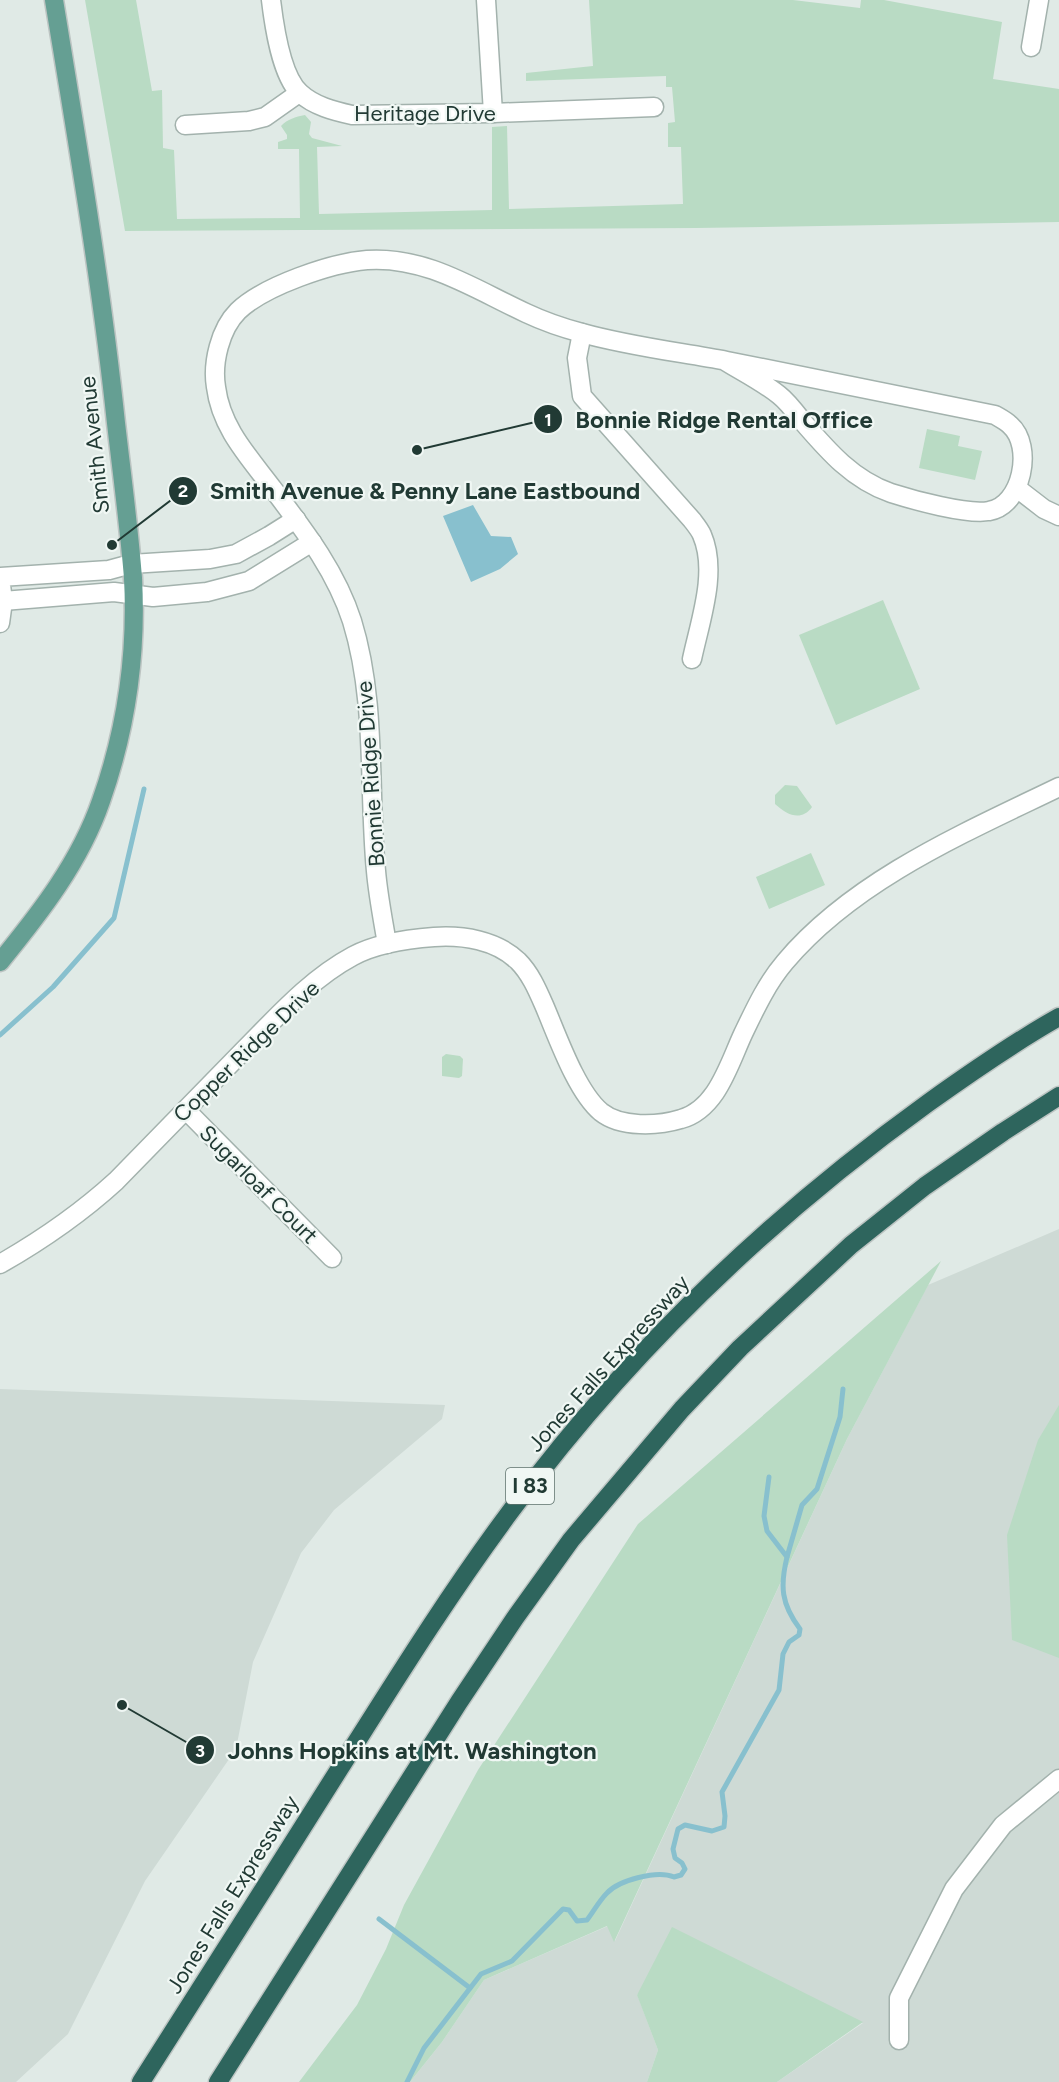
<svg xmlns="http://www.w3.org/2000/svg" width="1059" height="2082" font-family="Figtree,sans-serif">
<rect width="100%" height="100%" fill="#e0eae6"/>
<!-- built -->
<g fill="#cedad5">
<path d="M1059,1229V2082H777L863,2023L637,1994L658,2050L647,2082H410L442,2042L484,1980L608,1926L615,1941L847,1439L928,1285Z"/>
<path d="M0,1389L445,1405L442,1419L334,1510L301,1553L253,1662L236,1749L145,1881L68,2034L16,2082H0Z"/>
</g>
<!-- green -->
<g fill="#b9dbc4">
<path d="M85,0H136L152,91L162,90L163,148L174,150L177,219L300,218L299,149H278V142L287,139V135L281,126C288,119 295,117 305,115L311,122L309,134L312,138L342,146L317,147L319,214L492,210V127L507,126L509,209L683,204L681,147H668V123L675,122L672,87H666V76L526,81V73L593,66L589,0H793L860,8L861,0H884L1002,22L993,79L1059,89V222L696,228L125,231Z"/>
<path d="M927,429L960,436L958,446L982,451L975,480L919,468Z"/>
<path d="M883,600L920,689L836,725L799,635Z"/>
<path d="M785,785L797,786L812,807C801,822 787,815 775,804V795Z"/>
<path d="M811,853L825,885L769,909L756,877Z"/>
<path d="M446,1054L460,1056L463,1059L462,1076L459,1078L442,1076V1057Z"/>
<path d="M941,1261L847,1439L614,1942L607,1926L484,1980L442,2042L410,2082H299L357,2005L386,1949L404,1905L478,1770L638,1524Z"/>
<path d="M1059,1405V1658L1012,1640L1007,1535L1038,1440Z"/>
<path d="M672,1927L863,2022L777,2082H647L658,2050L637,1995Z"/>
</g>
<!-- water -->
<path fill="#88c0ce" d="M473,505L491,536L511,537L518,554L500,569L471,582L443,516Z"/>
<g fill="none" stroke-linecap="round" stroke-linejoin="round">
<!-- stream -->
<g stroke="#88c0ce" stroke-width="5">
<path d="M0,1035L53,987L114,918L144,789"/>
<path d="M787,1557L802,1505L817,1489L840,1417L843,1389"/>
<path d="M379,1919L470,1988"/>
<path d="M407,2082L424,2048L481,1974L512,1961L563,1909L569,1910L577,1921L587,1920C594,1911 599,1901 607,1893C619,1880 657,1870 674,1877L681,1875L685,1869L682,1863L675,1858L673,1849L678,1829L685,1825L712,1831L724,1827L725,1816L722,1792L779,1690L783,1654L789,1642L799,1635L800,1629C781,1604 780,1586 787,1557L767,1531L764,1516L769,1477"/>
</g>
<defs>
<g id="minor">
<path d="M271,0C274,25 281,76 300,93C314,106 334,111 352,115L493,113L654,107"/>
<path d="M486,0L493,113"/>
<path d="M1031,47L1039,0"/>
<path d="M185,125L249,121L265,117L299,93"/>
<path d="M582,333L577,358L582,396L692,520C695,524 700,530 702,535C718,572 700,621 692,659"/>
<path d="M1018,489L1044,509L1059,516"/>
<path d="M3,601L114,592L153,597L207,592L249,581L312,542"/>
<path d="M0,623L3,601L0,577L109,570L131,564L210,559L236,554L269,536L296,519"/>
<path d="M387,944C383,920 378,895 376,871C368,787 377,702 352,621C336,571 304,530 273,489C249,457 221,428 216,387C212,363 220,329 238,311C264,286 331,263 367,260C426,256 474,289 526,313C543,321 563,328 582,333C628,346 679,352 727,361C816,379 905,397 995,415C1000,418 1006,421 1010,425C1034,446 1022,506 989,511C967,515 913,500 891,493C853,480 828,451 803,422C796,413 788,402 779,395C763,382 743,372 725,361"/>
<path d="M186,1110L332,1258"/>
<path d="M0,1264C42,1240 81,1213 116,1181C158,1138 200,1095 242,1052C276,1018 310,979 353,956C377,943 407,939 434,937C463,935 496,940 518,961C530,973 537,989 544,1005C557,1035 576,1091 601,1112C621,1128 658,1126 681,1119C717,1109 729,1064 743,1034C755,1009 767,983 785,962C854,880 964,833 1059,787"/>
<path d="M899,2040V1998L954,1889L1003,1825L1059,1779"/>
</g>
<path id="major" d="M0,962C40,913 80,862 101,801C126,730 137,653 133,578C129,527 122,475 116,423C101,281 77,141 54,0"/>
<g id="highway">
<path d="M141,2082C208,1977 274,1873 340,1768C395,1681 449,1594 510,1512C626,1355 770,1217 928,1103C970,1073 1013,1043 1059,1017"/>
<path d="M218,2082L459,1702L515,1618L571,1540L682,1409L740,1348L851,1245L925,1186L1003,1132L1059,1096"/>
</g>
</defs>
<!-- minor casing -->
<use href="#minor" stroke="#a3b2ad" stroke-width="21"/>
<!-- major casing -->
<use href="#major" stroke="#bcc4c2" stroke-width="21"/>
<!-- highway casing -->
<use href="#highway" stroke="#bcc4c2" stroke-width="21"/>
<!-- minor -->
<use href="#minor" stroke="#fff" stroke-width="18"/>
<!-- major -->
<use href="#major" stroke="#659f93" stroke-width="18"/>
<!-- highway -->
<use href="#highway" stroke="#2e655d" stroke-width="18"/>
</g>
<g text-anchor="middle" stroke-width="4.5" stroke-linejoin="round" paint-order="stroke">
<!-- shield labels -->
<rect fill="#f0f7f4" stroke="#5f736e" stroke-width="1.5" x="506" y="1468" width="48" height="36" rx="4.5"/>
<g font-size="21" font-weight="bold" fill="#213a34">
<text x="530" y="1493">I 83</text>
</g>
<!-- street labels -->
<g font-size="22" fill="#213a34" stroke="#f0f7f4">
<text x="425" y="121">Heritage Drive</text>
<text transform="translate(94 445) rotate(-96)" y="8">Smith Avenue</text>
<text transform="translate(370 774) rotate(-94)" y="8">Bonnie Ridge Drive</text>
<text transform="translate(246 1051) rotate(-44)" y="8">Copper Ridge Drive</text>
<text transform="translate(259 1184) rotate(45)" y="8">Sugarloaf Court</text>
<text transform="translate(608 1363) rotate(-48)" y="8">Jones Falls Expressway</text>
<text transform="translate(232 1894) rotate(-58)" y="8">Jones Falls Expressway</text>
</g>
</g>
<!-- callouts -->
<path fill="none" stroke="#213a34" stroke-width="2" d="M417 450L548 419M112 545L183 491M122 1705L200 1750"/>
<g fill="#213a34" stroke="#f0f7f4" stroke-width="2">
<circle cx="417" cy="450" r="6"/>
<circle cx="112" cy="545" r="6"/>
<circle cx="122" cy="1705" r="6"/>
<circle cx="548" cy="419" r="15"/>
<circle cx="183" cy="491" r="15"/>
<circle cx="200" cy="1750" r="15"/>
</g>
<g font-size="18" text-anchor="middle" font-weight="bold" fill="#fff">
<text x="548" y="426">1</text>
<text x="183" y="497">2</text>
<text x="200" y="1757">3</text>
</g>
<g font-size="24" text-anchor="middle" font-weight="bold" fill="#213a34" stroke="#f0f7f4" stroke-width="4.5" stroke-linejoin="round" paint-order="stroke">
<text x="724" y="428">Bonnie Ridge Rental Office</text>
<text x="425" y="499">Smith Avenue &amp; Penny Lane Eastbound</text>
<text x="412" y="1759">Johns Hopkins at Mt. Washington</text>
</g>
</svg>
